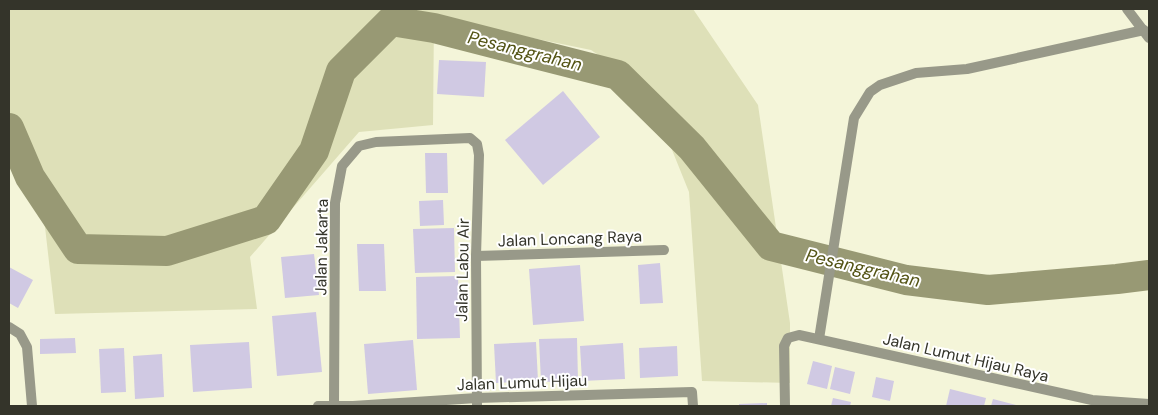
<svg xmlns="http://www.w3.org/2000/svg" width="1158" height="415" font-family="'DM Sans',sans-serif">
<rect width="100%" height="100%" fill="#f4f5d9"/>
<!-- green -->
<path fill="#dee0b8" d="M9,9H693L758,105L790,323V383L702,381L689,192L647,88L591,50L434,18L433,125L359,132L250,257L257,309L55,314L45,227L9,135Z"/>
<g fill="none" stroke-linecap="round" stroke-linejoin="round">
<!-- river -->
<path stroke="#989974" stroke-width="30" d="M9,128L30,177L78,249L167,251L266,220L314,151L341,71L391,21L434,28L618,75L692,148L771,246L906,280L988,290L1117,279L1149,275"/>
</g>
<!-- building -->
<g fill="#d0c9e3">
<path d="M439,60L486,62L484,97L437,94Z"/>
<path d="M563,91L600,137L543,185L505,140Z"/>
<path d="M425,153H447L448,193H426Z"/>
<path d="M443,200L444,225L420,226L419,201Z"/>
<path d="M454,228L455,272L415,273L413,229Z"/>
<path d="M357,244H384L386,291H359Z"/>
<path d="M314,254L319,295L285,298L281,257Z"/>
<path d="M660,263L663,303L640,304L638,265Z"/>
<path d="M580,265L584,321L533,325L529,269Z"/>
<path d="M9,267L33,280L18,308L9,303Z"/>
<path d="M458,276L460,338L417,339L416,277Z"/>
<path d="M316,312L322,372L277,376L272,316Z"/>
<path d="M75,338L76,353L40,354V339Z"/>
<path d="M577,338L578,381L541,382L539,339Z"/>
<path d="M413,340L417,390L368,394L364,344Z"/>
<path d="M249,342L252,388L193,392L190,345Z"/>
<path d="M536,342L538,381L496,383L494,344Z"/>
<path d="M623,343L625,379L582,381L580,346Z"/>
<path d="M677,346L678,376L640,378L639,348Z"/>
<path d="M124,348L126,392L101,393L99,349Z"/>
<path d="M162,354L164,397L135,399L133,356Z"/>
<path d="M813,361L832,366L827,389L807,384Z"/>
<path d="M835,367L855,372L850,394L830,389Z"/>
<path d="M876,377L894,381L890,401L872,397Z"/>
<path d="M950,389L986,398L984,406H946Z"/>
<path d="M833,398L851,402L850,406H831Z"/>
<path d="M993,399L1016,405L1015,406H991Z"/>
<path d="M767,403V406H739V404Z"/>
</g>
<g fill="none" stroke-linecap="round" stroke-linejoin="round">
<!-- street -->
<g stroke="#989989" stroke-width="10">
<path d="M1127,9L1149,38"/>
<path d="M476,256L664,250"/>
<path d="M9,327L20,334L27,347L32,406"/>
<path d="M819,339L854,118L870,92L880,85L916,73L967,69L1144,30"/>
<path d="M318,406H352"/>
<path d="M334,406L335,203L342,166L359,146L376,142L470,138L477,144L479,155L476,256L477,406"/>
<path d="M353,406L477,398L692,392L693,406"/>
<path d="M785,406L784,346L788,338L799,335L1092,400L1149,404"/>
</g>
</g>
<g text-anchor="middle" stroke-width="4" stroke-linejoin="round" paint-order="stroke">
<!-- street labels -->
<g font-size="16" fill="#34342a" stroke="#fff">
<text transform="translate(570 238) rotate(-2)" y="6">Jalan Loncang Raya</text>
<text transform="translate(321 247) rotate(-89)" y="6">Jalan Jakarta</text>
<text transform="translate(462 270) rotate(-89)" y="6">Jalan Labu Air</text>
<text transform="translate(966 357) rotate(13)" y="6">Jalan Lumut Hijau Raya</text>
<text transform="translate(522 382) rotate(-2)" y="6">Jalan Lumut Hijau</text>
</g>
<!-- water labels -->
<g font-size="18" font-style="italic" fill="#535314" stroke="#fff">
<text transform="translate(525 51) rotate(14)" y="6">Pesanggrahan</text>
<text transform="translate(863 268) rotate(13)" y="6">Pesanggrahan</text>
</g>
</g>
<!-- border -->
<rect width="1158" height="415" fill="none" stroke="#34342a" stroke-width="20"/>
</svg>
